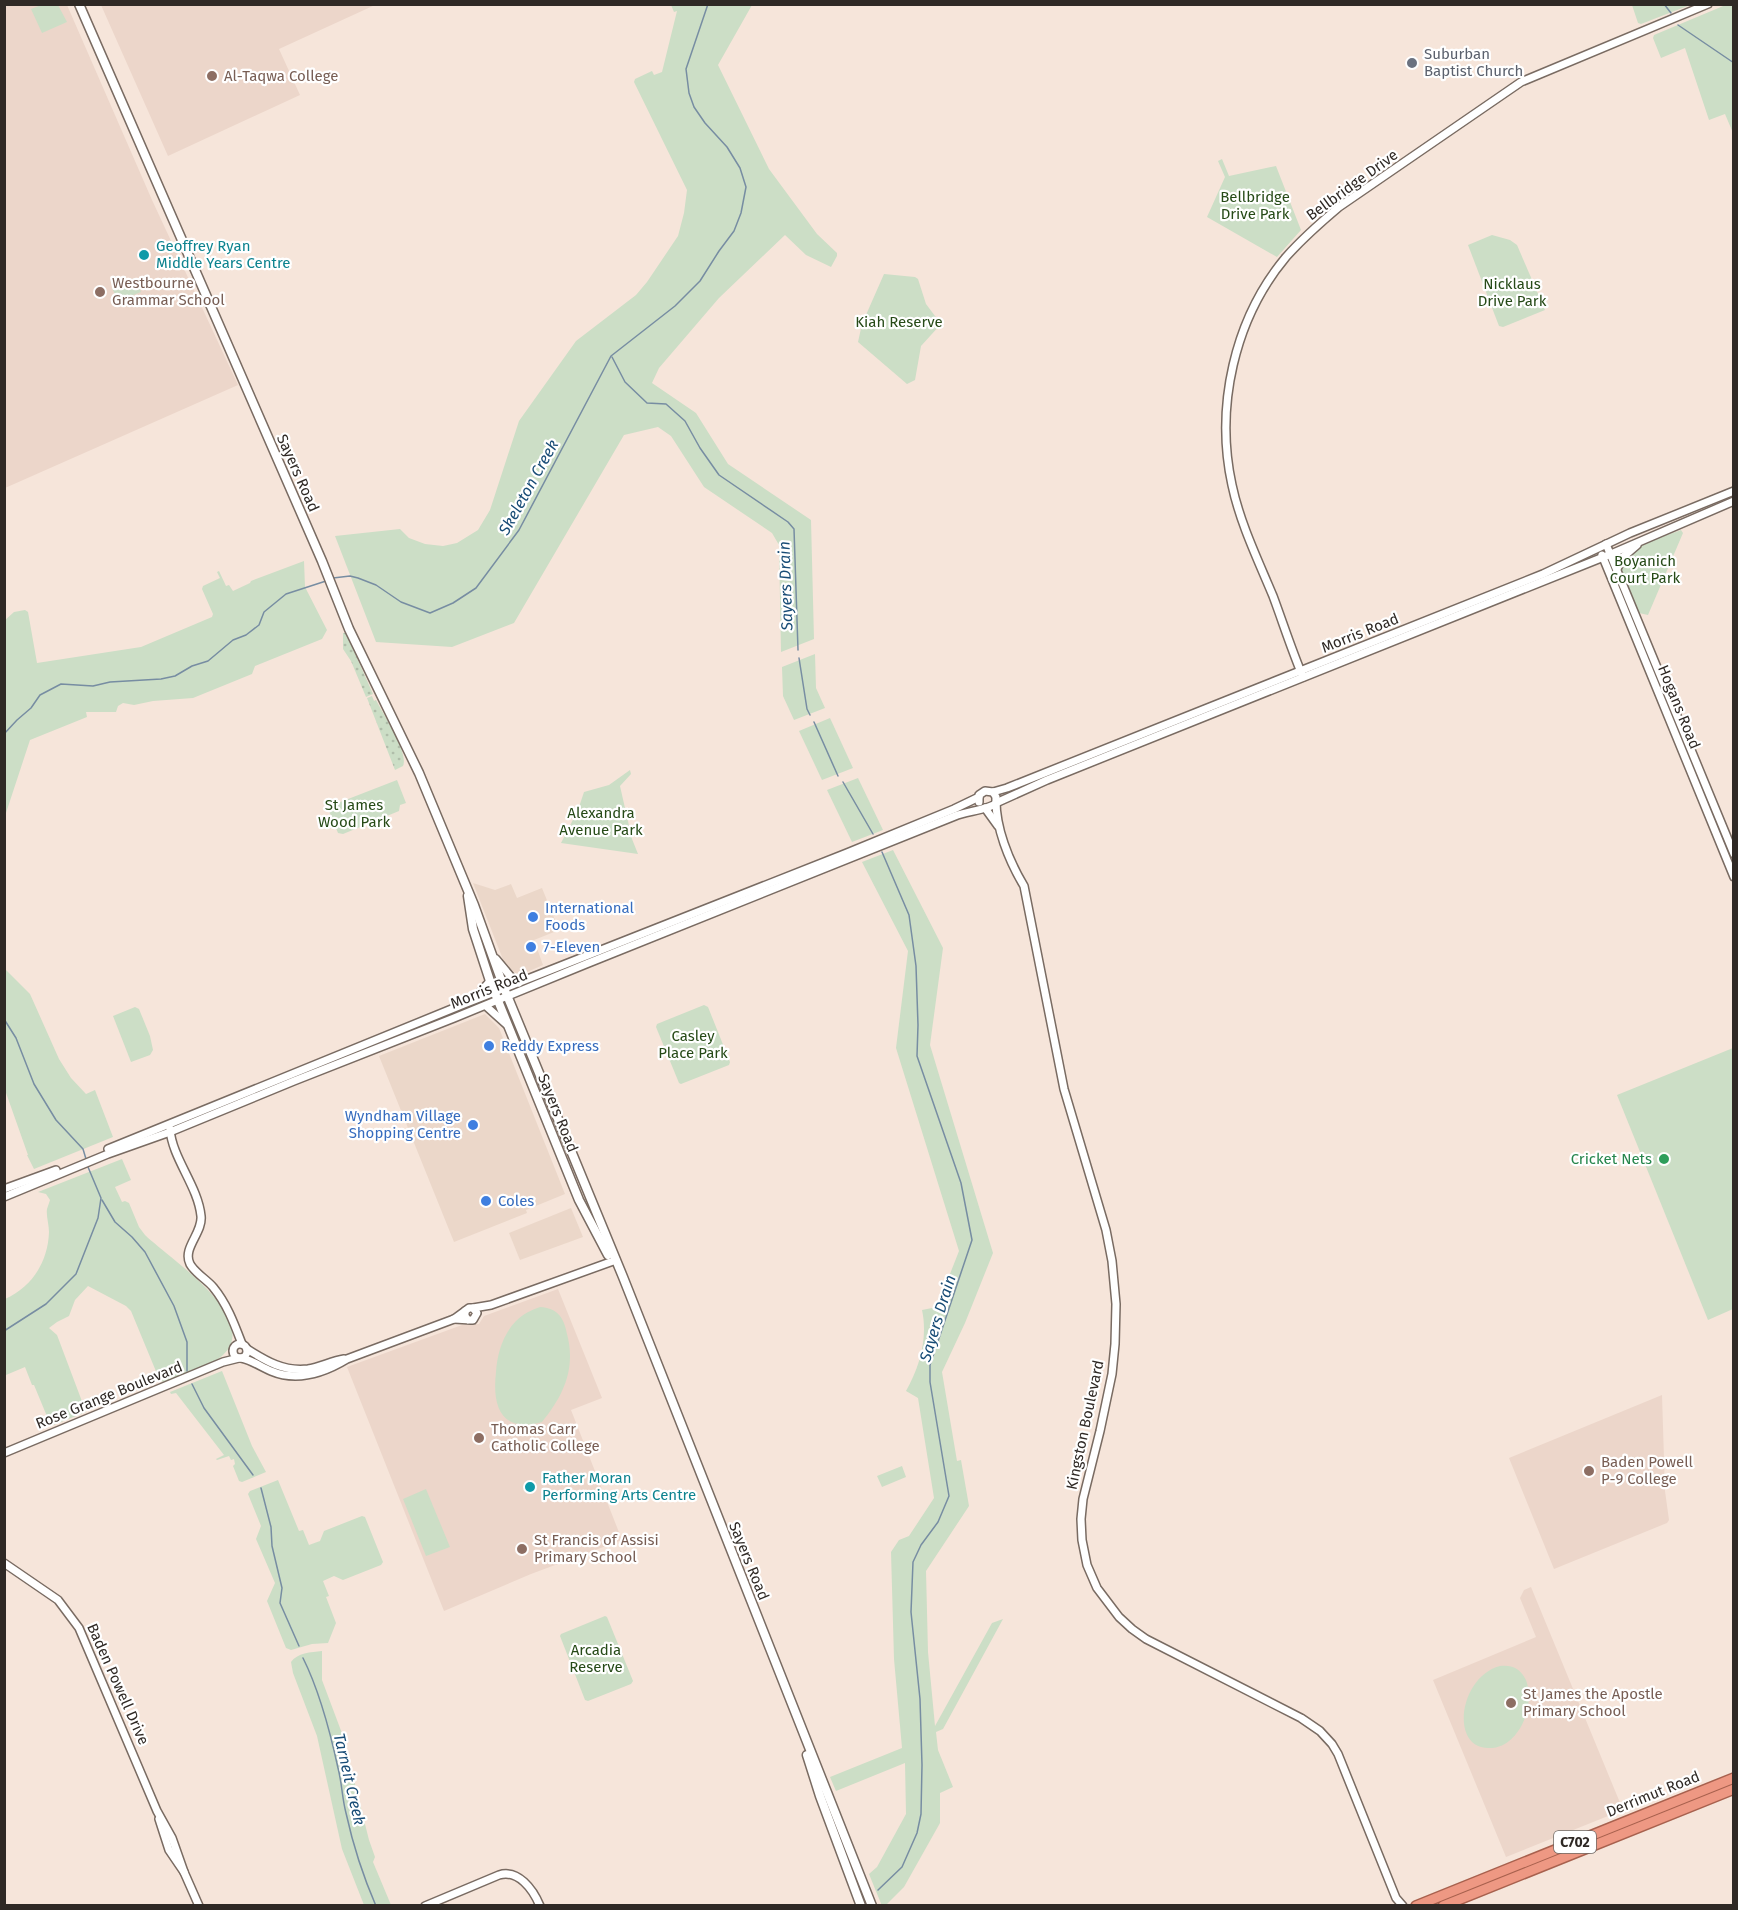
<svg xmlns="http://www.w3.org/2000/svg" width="1738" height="1910" font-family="'Fira Sans',sans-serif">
<defs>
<pattern id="grass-dots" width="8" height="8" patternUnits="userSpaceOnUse" patternTransform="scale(1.5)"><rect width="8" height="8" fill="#ccdec6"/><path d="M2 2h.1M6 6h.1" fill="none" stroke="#b0beaa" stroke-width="1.8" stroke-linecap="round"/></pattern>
</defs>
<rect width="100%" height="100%" fill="#f6e5da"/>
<!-- commercial -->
<g fill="#ebd7c9">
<path d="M473,883L495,890L511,884L517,898L542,888L559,930L534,940L543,965L518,976L504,962Z"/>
<path d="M485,1014L499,1028L565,1194L526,1210L527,1213L454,1242L379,1056Z"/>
<path d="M571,1208L583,1237L520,1260L509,1233Z"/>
</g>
<!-- education -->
<g fill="#ecd6ca">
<path d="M5,5H67L152,200L238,385L5,488Z"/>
<path d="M101,5H375L279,49L300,95L168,156Z"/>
<path d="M558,1289L602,1398L571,1410L622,1540L531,1574L444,1611L347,1367L462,1325L479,1324L484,1316Z"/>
<path d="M1662,1395L1665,1491L1669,1520L1667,1523L1554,1569L1509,1458Z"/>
<path d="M1531,1587L1623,1810L1506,1857L1433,1680L1536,1637L1520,1598L1524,1590Z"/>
</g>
<!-- grass -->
<g fill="url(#grass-dots)">
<path d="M343,633H346L373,694L366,697L351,661L343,649Z"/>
<path d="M372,696L374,701L376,700C383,714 409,752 403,766L395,770L367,698Z"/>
</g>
<!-- green -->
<g fill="#ccdec6">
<path d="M673,4L752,5L718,65L769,169L817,234L837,253V256L831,267L806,255L785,235L719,298L659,368L652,383L696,413L728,464L811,520L814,639L781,652L779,545L772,533L704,487L671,436L658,427L624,435L514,623L452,647L376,642L335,536L400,529L409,538L425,544L443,546L457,543L478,530L490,510L519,421L576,341L636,295L647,282L678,236L684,213L687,190L634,82L635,79L652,71L654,75L662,72L677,11L674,12L671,5Z"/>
<path d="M1728,4L1734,5L1733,133L1725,114L1709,120L1685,48L1661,58L1653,38L1654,35Z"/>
<path d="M41,5H58L67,22L42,33L31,9Z"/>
<path d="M1632,5V4L1690,5L1641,24L1638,23Z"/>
<path d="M1222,159L1229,176L1276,166L1301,230L1277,257L1207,217L1225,177L1218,161Z"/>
<path d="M1492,235L1510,240L1517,245L1545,310L1503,327L1499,326L1468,245Z"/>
<path d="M884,274L915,277L918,279L926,304L941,324L921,346L915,380L907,384L858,342L862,324Z"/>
<path d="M135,278L141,292L118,301L112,288Z"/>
<path d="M1681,530L1683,533L1648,615L1639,613C1635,602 1623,580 1621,570C1619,549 1666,536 1681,530Z"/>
<path d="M304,561L305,587L327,630L322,639L255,666L252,674L193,698L153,701L134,705L123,703L118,706L116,712H86L87,717L30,740L5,816L4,621L14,612L25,610L28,612L37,663L141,647L212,617L213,614L202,589L203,586L220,578L217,572L219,571L226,586L229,585L233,591L250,583L251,581Z"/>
<path d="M815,654L816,688L825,708L794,720L783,696L782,667Z"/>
<path d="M830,718L853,768L822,780L799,731Z"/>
<path d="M630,770L631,774L620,786L632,839L638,854L561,843L578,810L584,792L609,785Z"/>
<path d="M858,778L883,830L852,842L827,790Z"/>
<path d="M397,780L406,803L400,805L399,811L343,834L338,833L329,811L330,806Z"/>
<path d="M893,850L943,948L930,1045L993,1253L965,1323L942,1372L957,1461L961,1460L969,1506L926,1571L928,1652L935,1726L992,1623L1003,1619L943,1729L936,1732L938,1750L953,1787L940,1793V1823L904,1887L886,1905L882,1906L869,1874L877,1867L906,1814L905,1763L836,1791L830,1777L902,1748L894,1659L891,1552L899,1540L909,1536L934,1498L918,1398L906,1391C920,1366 928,1338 922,1310L937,1307L959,1251L896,1048L908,951L862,862Z"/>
<path d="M5,969L30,994L59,1059L71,1078L86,1094L95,1090L113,1137L34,1169L27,1155H28L5,1090Z"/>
<path d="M704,1005L708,1007L730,1062L729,1065L681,1084L679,1083L656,1027L657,1024Z"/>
<path d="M135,1007L139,1009L150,1036L153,1050L150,1055L131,1062L113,1016Z"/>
<path d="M1733,1048V1309L1708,1320L1617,1095Z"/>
<path d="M122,1159L131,1180L115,1187L122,1202L125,1201L129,1203L139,1227L145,1235C166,1256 263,1318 223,1355C212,1366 179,1375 164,1382L160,1381L131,1311L126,1306L88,1286L75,1300L69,1316L57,1322L49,1328L57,1335L86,1412L51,1426L34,1385H32L25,1367L6,1375L5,1371V1299C32,1287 48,1262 49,1232C49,1225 46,1216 47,1209C48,1206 49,1203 50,1200L46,1194L38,1192Z"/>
<path d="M540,1307C557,1308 564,1317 567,1334C576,1368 564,1395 542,1422C501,1433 492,1407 496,1372C497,1354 503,1334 516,1321C523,1314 531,1310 540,1307Z"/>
<path d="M222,1371L252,1446L266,1472L242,1482L239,1481L233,1466L235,1464L234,1459L231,1460L229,1456L217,1460L216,1459L224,1455L176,1393L171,1394L170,1392Z"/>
<path d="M902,1466L906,1477L882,1487L877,1476Z"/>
<path d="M278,1480L299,1531L303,1530L309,1545L320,1541L324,1531L362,1516L365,1517L383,1562L381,1565L343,1580L334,1576L323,1581L329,1596L326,1597L336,1623L328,1643L312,1644L291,1650L286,1648L267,1601L275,1583L256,1539L261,1526L248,1494L250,1491Z"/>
<path d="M426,1489L450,1547L426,1556L403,1499Z"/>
<path d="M605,1616L607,1617L633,1681L631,1684L588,1701L585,1700L560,1636L561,1634Z"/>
<path d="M322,1651V1680L343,1736L369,1840L375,1857L373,1862L391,1905H364L342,1849L317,1736L293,1673L291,1662C297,1653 311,1652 322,1651Z"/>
<path d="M1500,1666C1547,1660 1532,1750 1488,1748C1449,1747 1460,1676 1500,1666Z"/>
</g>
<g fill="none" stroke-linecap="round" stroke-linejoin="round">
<!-- stream -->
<g stroke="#778da2" stroke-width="1.5">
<path d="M1664,4L1671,13"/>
<path d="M1678,25L1734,63"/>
<path d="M612,357L625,382L647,403L666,404L685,421L700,448L719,475L788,522L794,529L798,650"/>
<path d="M333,578L350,576L358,578L376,585L401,602L430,613L453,603L476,588L519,530L611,356L675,306L700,281L719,251L734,231L741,213L746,187L740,168L727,147L705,123L694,107L689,93L686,69L708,4"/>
<path d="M799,658L807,709L810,715"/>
<path d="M814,722L838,776"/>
<path d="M4,734L17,720L31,708L40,695L61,684L93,686L110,682L161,679L175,676L192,666L208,661L233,640L246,635L259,625L264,612L286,594L326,581"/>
<path d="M843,782L873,834"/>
<path d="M4,1019L16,1038L34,1084L56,1120L83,1149L86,1159"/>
<path d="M102,1200L115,1222L132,1237L145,1252L174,1306L187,1342V1371"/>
<path d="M4,1331L46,1304L76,1274L98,1218L101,1198L88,1167"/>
<path d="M192,1384L204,1408L253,1475"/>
<path d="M261,1488L271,1527L272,1546L282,1588L280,1603L299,1646"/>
<path d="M303,1658C320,1692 330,1731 338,1768C342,1783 342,1798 346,1813C353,1845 363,1876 376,1906"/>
<path d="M878,1890L902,1867L917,1833L921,1814L922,1765L920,1699L911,1612L913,1562L921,1545L938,1522L949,1496L930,1382V1365L972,1240L961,1183L917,1056L918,1025L916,966L909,915L882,852"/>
<path d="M852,1906L853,1905"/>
</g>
<defs>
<g id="tertiary">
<path d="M1606,544L1734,854"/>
<path d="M1602,555L1734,877"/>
<path d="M1617,569L1623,557L1637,545"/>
<path d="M1303,677C1292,651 1283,623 1273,596C1258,560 1240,523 1232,485C1215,407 1234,319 1286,257C1302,239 1320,223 1339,207L1521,82L1708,4"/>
<path d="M993,792L996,797C995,827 1009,861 1024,886L1064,1089L1106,1230L1112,1261L1116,1304L1115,1344L1112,1374L1100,1431L1083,1499L1081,1519L1082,1540L1087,1565L1097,1588L1119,1617L1132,1629L1146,1639L1301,1718L1320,1731L1332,1744L1338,1754L1396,1898L1403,1906"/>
<path d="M979,802V795L985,791L993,792L1007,788L1543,574L1630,533L1734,491"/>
<path d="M996,803L1047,780L1611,554L1734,501"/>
<path d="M985,808L998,826"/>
<path d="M496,959L511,977L519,983"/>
<path d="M475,998L490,981"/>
<path d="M486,1006L506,1024"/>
<path d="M170,1129C172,1158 198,1186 201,1216C203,1233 182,1248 190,1264C195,1273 206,1279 213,1287C227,1304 234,1323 242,1344"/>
<path d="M108,1149L464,1004L847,853L954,809L979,797"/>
<path d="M4,1189L56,1170"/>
<path d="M4,1197L108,1154L170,1132L294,1081L454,1018L586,964L955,816C965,812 989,809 995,804"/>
<path d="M473,1308L491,1305L616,1260"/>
<path d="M454,1319L471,1320H473L477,1313L473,1308H469L465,1311V1316L468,1320"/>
<circle cx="240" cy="1351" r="7"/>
<path d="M247,1349C266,1361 284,1372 308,1369C320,1367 332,1361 344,1359"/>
<path d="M241,1358C252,1360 261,1367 271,1371C297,1382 324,1373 347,1359L454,1319L465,1311"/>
<path d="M4,1453L223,1362L239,1358"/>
<path d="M4,1563L58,1600L79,1628L157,1811L172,1838L184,1872"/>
<path d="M159,1819L169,1850L184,1872L199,1906"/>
<path d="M425,1906L499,1875C518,1869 533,1889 540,1906"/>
</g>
<g id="secondary">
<path d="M79,4L322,561L349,629L419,773L474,905L504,988L623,1277L872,1906"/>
<path d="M468,896L473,929L490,981L579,1200L608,1255"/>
<path d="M807,1755L820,1796L861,1906"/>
</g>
<g id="trunk">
<path d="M1416,1906L1734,1778"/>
<path d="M1443,1906L1734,1789"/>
</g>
</defs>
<!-- tertiary casing -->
<use href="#tertiary" stroke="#796b62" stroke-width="10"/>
<!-- secondary casing -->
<use href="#secondary" stroke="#796b62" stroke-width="11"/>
<!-- trunk casing -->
<use href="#trunk" stroke="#a8614e" stroke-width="12"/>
<!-- tertiary -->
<use href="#tertiary" stroke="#fff" stroke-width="7"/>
<!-- secondary -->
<use href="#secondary" stroke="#fff" stroke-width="8"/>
<!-- trunk -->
<use href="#trunk" stroke="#ee9883" stroke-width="9"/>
</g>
<!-- markers -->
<circle fill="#6b7280" stroke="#fff" stroke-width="2" cx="1412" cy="63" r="6"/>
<g fill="#8d6e63" stroke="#fff" stroke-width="2">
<circle cx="212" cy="76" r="6"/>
<circle cx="100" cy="292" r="6"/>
<circle cx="479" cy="1438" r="6"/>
<circle cx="1589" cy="1471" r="6"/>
<circle cx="522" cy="1549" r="6"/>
<circle cx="1511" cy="1703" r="6"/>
</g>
<g fill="#0f9aa8" stroke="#fff" stroke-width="2">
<circle cx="144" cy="255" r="6"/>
<circle cx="530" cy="1487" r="6"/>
</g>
<g fill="#3f7fe0" stroke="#fff" stroke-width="2">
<circle cx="533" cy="917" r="6"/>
<circle cx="531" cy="947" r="6"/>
<circle cx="489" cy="1046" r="6"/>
<circle cx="473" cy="1125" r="6"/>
<circle cx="486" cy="1201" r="6"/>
</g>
<circle fill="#2e9e5b" stroke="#fff" stroke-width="2" cx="1664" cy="1159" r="6"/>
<g text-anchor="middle" stroke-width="4.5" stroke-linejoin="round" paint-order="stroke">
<!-- shield labels -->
<rect fill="#fff" stroke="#6d6966" stroke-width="1.5" x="1554" y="1831" width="42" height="22" rx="4.5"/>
<g font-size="14" font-weight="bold" fill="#2f2925">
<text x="1575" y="1847">C702</text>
</g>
<!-- worship labels -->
<g font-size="15" fill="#5b616d" stroke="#fff" text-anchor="start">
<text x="1424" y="59">Suburban<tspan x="1424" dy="17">Baptist Church</tspan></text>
</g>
<!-- education labels -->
<g font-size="15" fill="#785e54" stroke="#fff" text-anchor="start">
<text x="224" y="81">Al-Taqwa College</text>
<text x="112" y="288">Westbourne<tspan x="112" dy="17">Grammar School</tspan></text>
<text x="491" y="1434">Thomas Carr<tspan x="491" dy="17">Catholic College</tspan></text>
<text x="1601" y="1467">Baden Powell<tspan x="1601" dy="17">P-9 College</tspan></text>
<text x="534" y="1545">St Francis of Assisi<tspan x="534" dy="17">Primary School</tspan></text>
<text x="1523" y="1699">St James the Apostle<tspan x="1523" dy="17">Primary School</tspan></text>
</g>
<!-- street labels -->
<g font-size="15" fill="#2f2925" stroke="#fff">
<text transform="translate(1352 185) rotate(-36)" y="5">Bellbridge Drive</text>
<text transform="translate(298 473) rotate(66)" y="5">Sayers Road</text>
<text transform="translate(1360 633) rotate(-22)" y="5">Morris Road</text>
<text transform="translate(1679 707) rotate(68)" y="5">Hogans Road</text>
<text transform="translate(489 989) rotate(-22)" y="5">Morris Road</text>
<text transform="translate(558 1113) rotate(68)" y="5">Sayers Road</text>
<text transform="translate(109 1395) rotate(-22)" y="5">Rose Grange Boulevard</text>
<text transform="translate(1085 1425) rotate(-78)" y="5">Kingston Boulevard</text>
<text transform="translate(749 1561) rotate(68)" y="5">Sayers Road</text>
<text transform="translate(118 1684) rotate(66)" y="5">Baden Powell Drive</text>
<text transform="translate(1653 1794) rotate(-22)" y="5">Derrimut Road</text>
</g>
<!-- park labels -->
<g font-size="15" fill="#264a17" stroke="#fff">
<text x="1255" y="202">Bellbridge<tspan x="1255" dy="17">Drive Park</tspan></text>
<text x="1512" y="289">Nicklaus<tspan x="1512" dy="17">Drive Park</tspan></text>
<text x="899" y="327">Kiah Reserve</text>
<text x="1645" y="566">Boyanich<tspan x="1645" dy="17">Court Park</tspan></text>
<text x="354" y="810">St James<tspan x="354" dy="17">Wood Park</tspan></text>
<text x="601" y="818">Alexandra<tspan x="601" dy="17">Avenue Park</tspan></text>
<text x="693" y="1041">Casley<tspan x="693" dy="17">Place Park</tspan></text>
<text x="596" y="1655">Arcadia<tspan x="596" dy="17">Reserve</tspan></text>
</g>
<!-- culture labels -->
<g font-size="15" fill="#0d838f" stroke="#fff" text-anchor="start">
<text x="156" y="251">Geoffrey Ryan<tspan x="156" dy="17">Middle Years Centre</tspan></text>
<text x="542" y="1483">Father Moran<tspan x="542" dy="17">Performing Arts Centre</tspan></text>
</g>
<!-- shop labels -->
<g font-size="15" fill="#366cbe" stroke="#fff" text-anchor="start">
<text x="545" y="913">International<tspan x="545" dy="17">Foods</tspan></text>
<text x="543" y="952">7-Eleven</text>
<text x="501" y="1051">Reddy Express</text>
<text x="461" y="1121" text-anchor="end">Wyndham Village<tspan x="461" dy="17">Shopping Centre</tspan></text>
<text x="498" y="1206">Coles</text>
</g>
<!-- leisure labels -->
<g font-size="15" fill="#27864d" stroke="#fff" text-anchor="end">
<text x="1652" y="1164">Cricket Nets</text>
</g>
<!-- water labels -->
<g font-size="16" font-style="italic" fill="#184c76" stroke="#fff">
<text transform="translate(528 487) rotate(-61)" y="6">Skeleton Creek</text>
<text transform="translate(785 586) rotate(-92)" y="6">Sayers Drain</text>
<text transform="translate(937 1318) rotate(-73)" y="6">Sayers Drain</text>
<text transform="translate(350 1779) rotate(77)" y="6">Tarneit Creek</text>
</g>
</g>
<!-- border -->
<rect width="1738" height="1910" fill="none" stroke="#2f2925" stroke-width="12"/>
</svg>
